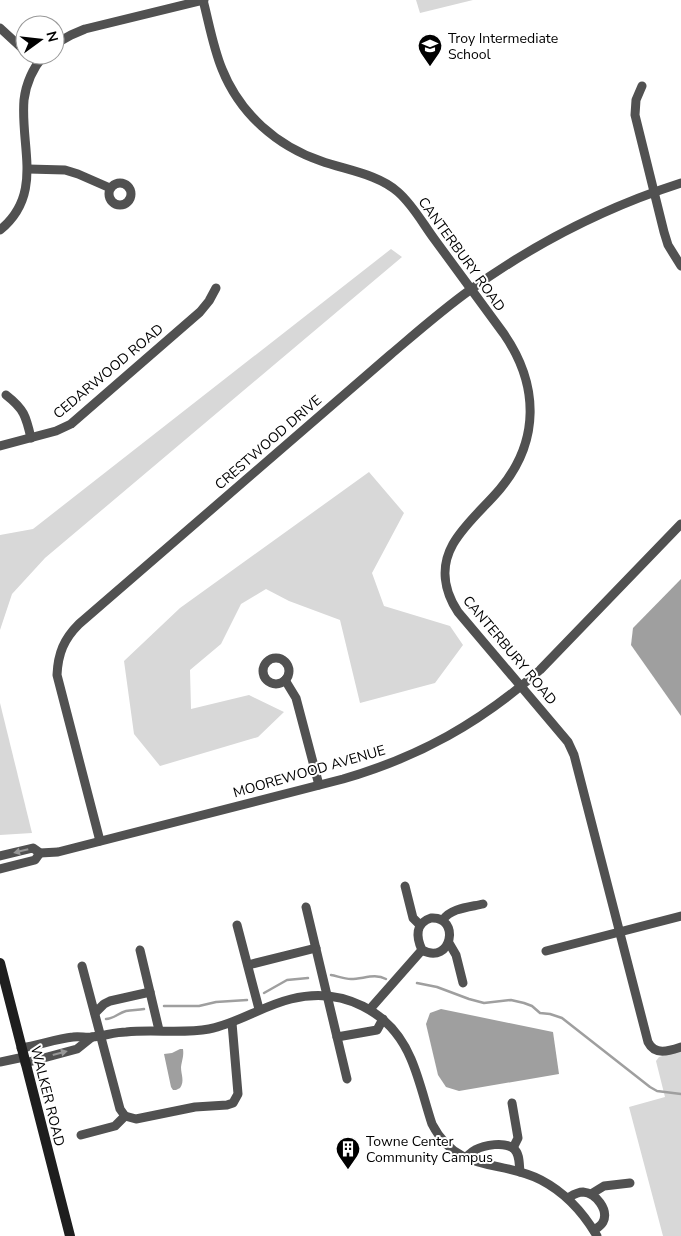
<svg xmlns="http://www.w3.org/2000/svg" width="681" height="1236" font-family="'Nunito Sans',sans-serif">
<rect width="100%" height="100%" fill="#fff"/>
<!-- green -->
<g fill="#d8d8d8">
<path d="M416,0H473L420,13Z"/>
<path d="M391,249L402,257L45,558L12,594L0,630V535L33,529Z"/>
<path d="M369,472L404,513L372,573L384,606L450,626L463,645L435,683L360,703L340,620L289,601L266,589L241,604L221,644L190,670L191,709L249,695L284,712L258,737L160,766L134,734L124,661L180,608Z"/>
<path d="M0,703L32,833L0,835Z"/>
<path d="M681,1051V1236H663L629,1107L665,1097L656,1061L659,1057Z"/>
</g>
<!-- water -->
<g fill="#9f9f9f">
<path d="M681,579V716L631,645L633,628Z"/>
<path d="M441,1009L553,1032L559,1074L459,1091L446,1087L438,1075L426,1024L430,1013Z"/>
<path d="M180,1049H183C184,1056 182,1060 181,1067C181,1075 185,1081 180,1088L176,1090H173L171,1087L164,1054L172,1053Z"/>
</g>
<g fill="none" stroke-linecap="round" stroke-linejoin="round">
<!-- stream -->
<g stroke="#9f9f9f" stroke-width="2.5">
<path d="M331,975C337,976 344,979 351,979C363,979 375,973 386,979"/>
<path d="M417,983L437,987L469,999L484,1003L511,1000L524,1003L532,1006L540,1013L550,1014L562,1018L650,1087L657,1091L681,1094"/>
<path d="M264,993L287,980L308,978"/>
<path d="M164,1006H199L216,1002L247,1000"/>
<path d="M106,1019C114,1019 118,1013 126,1011C132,1010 138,1010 144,1009"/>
</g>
<!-- street -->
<g stroke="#515151" stroke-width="9">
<path d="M203,0C209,23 213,47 222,69C240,114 277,146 321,161C346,170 378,174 398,192C413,205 423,224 435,240C458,271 481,303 504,334C539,385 540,441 500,489C485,507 465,523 453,544C440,567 444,591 458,612L568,742L574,755L648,1042C655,1056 669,1051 681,1047"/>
<path d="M0,28L25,51"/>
<path d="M55,44L71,35L85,29L204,0"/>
<path d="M30,55L39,61"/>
<path d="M642,86L636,100L635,115L664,232L668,245L681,266"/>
<path d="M28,169L65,170L78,174L110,188"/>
<circle cx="120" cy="194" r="11"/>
<path d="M0,230C44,194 20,147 24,100C26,83 33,68 44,55"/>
<path d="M6,395C24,409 26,416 31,438"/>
<path d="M0,446L56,431L71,424L200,312L209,301L216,288"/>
<circle cx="276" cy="671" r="13"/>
<path d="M285,680L296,698L319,785"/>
<path d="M100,841L57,675C58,653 64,639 79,624L390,355C416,333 442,310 470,290C534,244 606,207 681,183"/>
<path d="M0,856L33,848L40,853L58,852L343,779C419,757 480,723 540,670L681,524"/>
<path d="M0,869L35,860L40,853"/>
<path d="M405,886L413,918L420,925"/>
<path d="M306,907L347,1079"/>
<path d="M431,918C461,916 452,966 422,950C416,937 415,923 431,918Z"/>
<path d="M443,920C450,908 471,907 483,904"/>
<path d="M237,925L259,1009"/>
<path d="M449,943L456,955L463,983"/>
<path d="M140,950L159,1030"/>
<path d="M546,951L681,916"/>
<path d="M248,965L316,948"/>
<path d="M82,966L120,1109L125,1116L136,1119L195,1107L227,1105L233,1103L238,1094L232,1023"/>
<path d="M370,1009L422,950"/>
<path d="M95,1013L104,1004L110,1001L150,992"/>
<path d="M337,1037L377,1030L383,1019"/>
<path d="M21,1048C39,1045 56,1039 73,1037C80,1036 86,1038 92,1037C104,1036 115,1032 126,1032C154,1029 182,1034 209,1029C239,1023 262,1006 291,999C342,986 391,1011 411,1059C420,1080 425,1103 432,1124C458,1174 500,1159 541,1180C566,1193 583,1212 597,1236"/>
<path d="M0,1062L24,1057"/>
<path d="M25,1063L77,1049L92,1037"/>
<path d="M512,1103L518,1138L513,1148"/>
<path d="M81,1135L115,1126L125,1116"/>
<path d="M465,1158C468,1156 471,1152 475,1150C484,1145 505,1141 514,1149C520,1154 519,1164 520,1172"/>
<path d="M591,1194L604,1186L630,1183"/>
<path d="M568,1198C573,1195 577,1192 583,1192C596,1193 609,1210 603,1222C601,1226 597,1228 594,1230"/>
</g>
<!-- secondary -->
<path stroke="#1e1e1e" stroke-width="10" d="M0,963L70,1236"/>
</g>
<!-- one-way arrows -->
<defs><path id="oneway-solid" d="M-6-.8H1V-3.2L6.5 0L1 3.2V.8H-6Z" transform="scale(1.25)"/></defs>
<g fill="#979797">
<use href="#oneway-solid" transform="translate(21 851) rotate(166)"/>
<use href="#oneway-solid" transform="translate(60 1053) rotate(-15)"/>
</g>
<!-- icons -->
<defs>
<symbol id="school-pin" viewBox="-11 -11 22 30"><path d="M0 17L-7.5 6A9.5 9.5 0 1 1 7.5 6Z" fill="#000" stroke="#fff"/><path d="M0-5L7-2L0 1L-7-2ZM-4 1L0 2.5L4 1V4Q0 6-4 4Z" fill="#fff"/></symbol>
<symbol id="building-pin" viewBox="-11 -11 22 30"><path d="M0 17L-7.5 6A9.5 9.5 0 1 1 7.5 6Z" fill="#000" stroke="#fff"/><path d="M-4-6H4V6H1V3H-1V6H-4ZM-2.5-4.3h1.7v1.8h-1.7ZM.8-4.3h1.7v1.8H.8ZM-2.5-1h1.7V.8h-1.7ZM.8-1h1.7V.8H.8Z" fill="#fff"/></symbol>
</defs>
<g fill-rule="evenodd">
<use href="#school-pin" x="416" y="32" width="28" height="38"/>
<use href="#building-pin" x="334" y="1135" width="28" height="38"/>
</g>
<g text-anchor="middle" stroke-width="4" stroke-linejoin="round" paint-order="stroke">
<!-- poi labels -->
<g font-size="14" fill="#000" stroke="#fff" text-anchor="start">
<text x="448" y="43">Troy Intermediate<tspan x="448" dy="16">School</tspan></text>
<text x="366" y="1146">Towne Center<tspan x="366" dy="16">Community Campus</tspan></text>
</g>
<!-- street labels -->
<g font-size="14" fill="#000" stroke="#fff">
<text transform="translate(462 254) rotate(54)" y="5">CANTERBURY ROAD</text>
<text transform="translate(108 371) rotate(-40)" y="5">CEDARWOOD ROAD</text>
<text transform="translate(268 442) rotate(-41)" y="5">CRESTWOOD DRIVE</text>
<text transform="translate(510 650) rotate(50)" y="5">CANTERBURY ROAD</text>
<text transform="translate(309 771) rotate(-16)" y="5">MOOREWOOD AVENUE</text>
<text transform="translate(48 1096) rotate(76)" y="5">WALKER ROAD</text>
</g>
</g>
<!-- north arrow -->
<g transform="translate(40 40) rotate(75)"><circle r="24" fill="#ffffff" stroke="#999999"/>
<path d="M0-4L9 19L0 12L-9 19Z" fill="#000000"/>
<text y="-8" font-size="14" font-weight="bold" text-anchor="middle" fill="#000000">N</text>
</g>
</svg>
